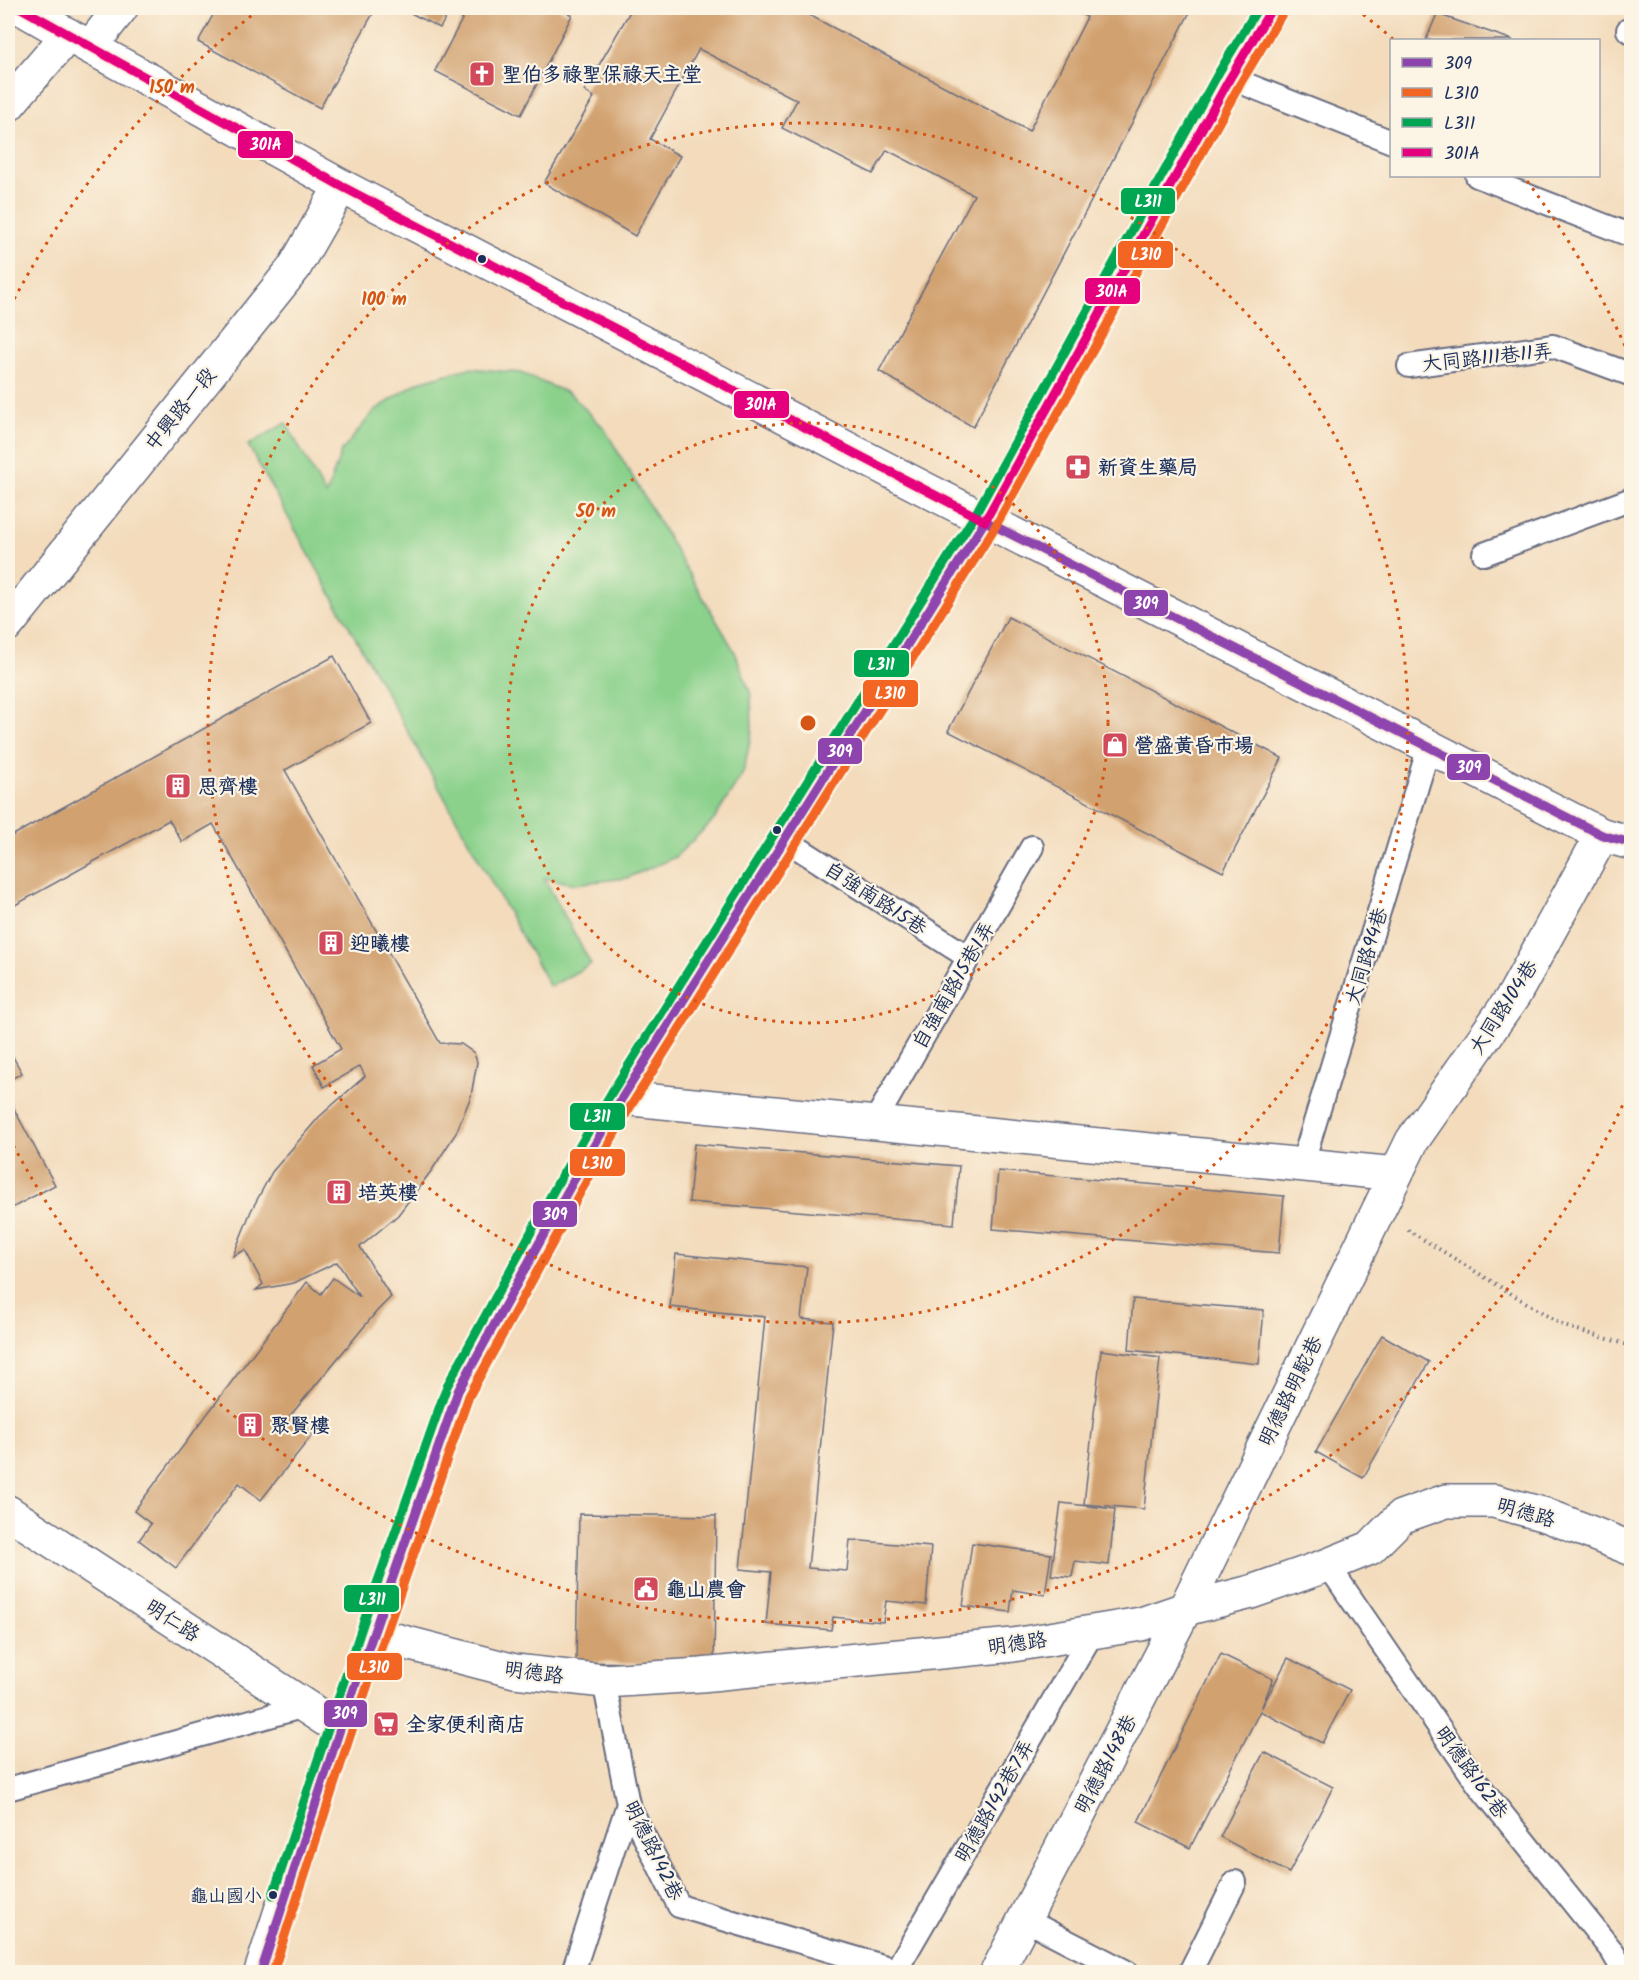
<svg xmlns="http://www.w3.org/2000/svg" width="1639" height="1980" font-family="Kalam,'LXGW WenKai TC',sans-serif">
<rect width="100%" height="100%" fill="#fcf5e5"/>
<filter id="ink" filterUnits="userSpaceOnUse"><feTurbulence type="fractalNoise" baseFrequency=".0167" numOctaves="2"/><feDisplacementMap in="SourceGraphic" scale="12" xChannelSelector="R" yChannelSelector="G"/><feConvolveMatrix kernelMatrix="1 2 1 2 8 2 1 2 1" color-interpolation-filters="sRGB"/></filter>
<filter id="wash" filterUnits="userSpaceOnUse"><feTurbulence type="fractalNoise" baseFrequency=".008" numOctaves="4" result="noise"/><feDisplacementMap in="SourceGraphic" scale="24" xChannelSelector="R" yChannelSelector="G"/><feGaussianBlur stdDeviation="1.35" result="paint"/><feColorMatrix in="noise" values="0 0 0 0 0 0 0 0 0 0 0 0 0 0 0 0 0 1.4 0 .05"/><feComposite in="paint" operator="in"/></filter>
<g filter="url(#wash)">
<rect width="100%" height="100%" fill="#f3dbbc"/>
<!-- green -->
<path fill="#8bd18c" stroke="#538075" stroke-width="1.5" d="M469,368L521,373L570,394L604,428L735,652L751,695L752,732L743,773L714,820L675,857L627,878L575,884L544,878L591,964L550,987L248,445L286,423L326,495L341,452L374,411L418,382Z"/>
<g id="blocks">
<!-- building -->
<g fill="#d1a170">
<path d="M217,8H376L320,108L198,42Z"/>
<path d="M401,8H451L440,28Z"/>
<path d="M468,8H557L572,15L521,115L435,71Z"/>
<path d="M632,8H796L1029,131L1087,17L1068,8H1192L973,427L879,371L974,195L887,150L873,174L782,128L797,100L699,49L650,139L680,156L635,236L544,183L594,97L584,91Z"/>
<path d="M1437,14L1513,40H1426Z"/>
<path d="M1008,617L1282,758L1223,872L948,731Z"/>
<path d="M334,656L371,723L285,770L440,1043L461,1044L474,1053L477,1062L471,1096L456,1133L432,1170L398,1215L360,1247L391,1297L377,1311L290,1416L313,1434L261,1500L239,1483L176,1568L139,1540L151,1524L134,1511L307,1282L321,1294L333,1278L360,1297L337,1262L294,1283L256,1290L263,1284L245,1250L233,1256L251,1211L272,1172L319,1117L365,1076L360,1066L324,1087L313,1065L341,1049L213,824L182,842L169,820L8,909V838Z"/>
<path d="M8,1048L22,1073L8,1081Z"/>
<path d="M8,1098L55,1185L8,1210Z"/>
<path d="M694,1144L959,1166L954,1224L689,1202Z"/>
<path d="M998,1171L1284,1196L1279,1253L993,1229Z"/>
<path d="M676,1254L807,1267L801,1319L833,1322L808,1568L847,1571L850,1540L931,1547L926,1605L886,1601L883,1622L833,1617L831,1630L766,1624L771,1572L740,1569L765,1317L670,1307Z"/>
<path d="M1133,1299L1264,1310L1259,1364L1129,1350Z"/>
<path d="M1382,1335L1429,1362L1363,1478L1316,1452Z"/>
<path d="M1101,1350L1160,1358L1144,1509L1084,1504Z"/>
<path d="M1061,1503L1115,1509L1109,1565L1075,1561L1072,1577L1051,1575Z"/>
<path d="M579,1514L716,1516L714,1664L576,1662Z"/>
<path d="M972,1543L1051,1554L1045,1595L1013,1590L1010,1612L963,1606Z"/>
<path d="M1221,1654L1273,1679L1261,1709L1288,1658L1350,1690L1322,1743L1260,1711L1190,1848L1138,1822Z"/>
<path d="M1264,1752L1333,1787L1289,1873L1220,1837Z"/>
</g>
</g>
</g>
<g filter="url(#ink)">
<use href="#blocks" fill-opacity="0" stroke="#676b7f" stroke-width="1.5"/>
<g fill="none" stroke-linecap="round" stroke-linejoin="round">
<defs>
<g id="service">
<path d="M1628,30L1632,32"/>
<path d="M1230,78L1392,142"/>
<path d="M1477,176L1632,236"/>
<path d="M1409,366L1553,346L1632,375"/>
<path d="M1484,554L1632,499"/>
<path d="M784,839L968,957"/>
<path d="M874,1123L1032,847"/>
<path d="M1302,1165L1429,747"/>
<path d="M1328,1565L1478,1784L1612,1951L1624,1972"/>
<path d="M604,1681L628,1804L679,1906L896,1970"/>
<path d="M8,1789L305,1706"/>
<path d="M1024,1919L1127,1972"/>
<path d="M573,1972L628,1804"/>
<path d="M895,1972L1093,1632"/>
<path d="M1190,1972L1235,1882"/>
</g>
<g id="minor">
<path d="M90,47L121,8"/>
<path d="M8,105L68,35"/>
<path d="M622,1098L1396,1174"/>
<path d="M8,1512L340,1729"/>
<path d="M372,1634L515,1671L604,1681L701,1675L1013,1645L1141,1624L1185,1609L1251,1592L1328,1565L1370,1548L1401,1517L1446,1501H1494L1546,1515L1632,1549"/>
<path d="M261,1972L340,1729L458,1391L571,1185L622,1098L985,521L1230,78L1272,8"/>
<path d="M997,1972L1185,1609L1412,1141L1514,995L1602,835"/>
</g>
<g id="tertiary">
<path d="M21,8L68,35L341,186L921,487L1602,835L1632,843"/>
<path d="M8,624L294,268L341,186"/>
</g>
</defs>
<!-- service casing -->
<use href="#service" stroke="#676b7f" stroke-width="26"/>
<!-- minor casing -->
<use href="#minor" stroke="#676b7f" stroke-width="36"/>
<!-- tertiary casing -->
<use href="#tertiary" stroke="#676b7f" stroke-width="36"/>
<!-- path -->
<path stroke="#676b7f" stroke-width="4" stroke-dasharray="1.5 4.5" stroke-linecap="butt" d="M1408,1230L1564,1326L1632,1346"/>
<!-- service -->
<use href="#service" stroke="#fff" stroke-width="22"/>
<!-- minor -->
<use href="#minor" stroke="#fff" stroke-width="33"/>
<!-- tertiary -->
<use href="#tertiary" stroke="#fff" stroke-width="33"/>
<defs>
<g id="bus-1">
<path d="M985,521L1602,835L1632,843"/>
<path d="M261,1972L340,1729L458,1391L571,1185L622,1098L985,521"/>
</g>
<path id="bus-2" d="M273,1972L351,1733L469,1396L581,1191L632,1104L995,527L1240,84L1282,14"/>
<path id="bus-3" d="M273,1895L367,1612L447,1386L560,1179L612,1092L975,515L1219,72L1258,8"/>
<path id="bus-4" d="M21,8L341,186L985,521L1230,78L1272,8"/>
</defs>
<!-- bus-1 casing -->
<use href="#bus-1" stroke="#fcf5e5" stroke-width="14"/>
<!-- bus-2 casing -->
<use href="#bus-2" stroke="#fcf5e5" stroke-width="14"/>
<!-- bus-3 casing -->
<use href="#bus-3" stroke="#fcf5e5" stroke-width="14"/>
<!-- bus-4 casing -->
<use href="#bus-4" stroke="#fcf5e5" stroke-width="14"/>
<!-- bus-1 -->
<use href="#bus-1" stroke="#8e44ad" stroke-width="9"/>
<!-- bus-2 -->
<use href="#bus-2" stroke="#f26522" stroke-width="9"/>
<!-- bus-3 -->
<use href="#bus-3" stroke="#00a651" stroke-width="9"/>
<!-- bus-4 -->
<use href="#bus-4" stroke="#e5007d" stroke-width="9"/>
</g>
</g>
<!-- distance rings -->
<g fill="none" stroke="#d45514" stroke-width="3" stroke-dasharray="3 6">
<circle cx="808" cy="723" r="300"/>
<circle cx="808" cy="723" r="600"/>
<path d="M1630 1089A900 900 0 0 1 10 1139M10 307A900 900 0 0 1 260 9M1356 9A900 900 0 0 1 1393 39M1527 181A900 900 0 0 1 1630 357"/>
</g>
<!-- icons -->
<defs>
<symbol id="church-square" viewBox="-11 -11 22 22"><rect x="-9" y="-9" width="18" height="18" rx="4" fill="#d1495b" stroke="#fcf5e5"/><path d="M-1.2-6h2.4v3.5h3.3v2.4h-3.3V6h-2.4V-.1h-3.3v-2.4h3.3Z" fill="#fff"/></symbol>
<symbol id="pharmacy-square" viewBox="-11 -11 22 22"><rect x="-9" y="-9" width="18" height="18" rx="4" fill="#d1495b" stroke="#fcf5e5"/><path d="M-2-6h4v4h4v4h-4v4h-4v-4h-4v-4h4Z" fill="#fff"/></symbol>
<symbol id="shop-square" viewBox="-11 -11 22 22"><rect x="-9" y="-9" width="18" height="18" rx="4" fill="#d1495b" stroke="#fcf5e5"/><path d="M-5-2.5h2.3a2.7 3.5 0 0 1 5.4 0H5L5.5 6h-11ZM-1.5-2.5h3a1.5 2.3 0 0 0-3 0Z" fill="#fff"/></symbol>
<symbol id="building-square" viewBox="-11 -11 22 22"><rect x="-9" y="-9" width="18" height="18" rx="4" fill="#d1495b" stroke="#fcf5e5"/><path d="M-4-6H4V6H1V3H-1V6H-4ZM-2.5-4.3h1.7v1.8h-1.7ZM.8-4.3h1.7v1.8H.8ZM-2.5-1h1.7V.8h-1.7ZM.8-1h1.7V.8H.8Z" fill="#fff"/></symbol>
<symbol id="civic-square" viewBox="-11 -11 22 22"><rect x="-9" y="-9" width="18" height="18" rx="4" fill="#d1495b" stroke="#fcf5e5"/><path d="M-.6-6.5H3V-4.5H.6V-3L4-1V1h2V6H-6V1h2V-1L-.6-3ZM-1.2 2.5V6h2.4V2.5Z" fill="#fff"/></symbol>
<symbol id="supermarket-square" viewBox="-11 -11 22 22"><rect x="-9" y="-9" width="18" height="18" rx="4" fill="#d1495b" stroke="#fcf5e5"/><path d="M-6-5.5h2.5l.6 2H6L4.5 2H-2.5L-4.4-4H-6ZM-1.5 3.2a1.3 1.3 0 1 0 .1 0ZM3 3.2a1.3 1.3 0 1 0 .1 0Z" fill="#fff"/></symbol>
</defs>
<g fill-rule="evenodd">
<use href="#church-square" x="467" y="59" width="30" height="30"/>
<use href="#pharmacy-square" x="1063" y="452" width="30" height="30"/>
<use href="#shop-square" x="1100" y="730" width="30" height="30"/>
<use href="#building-square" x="163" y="771" width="30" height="30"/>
<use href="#building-square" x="316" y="928" width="30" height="30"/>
<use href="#building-square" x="324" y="1177" width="30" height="30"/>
<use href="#building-square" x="235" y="1410" width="30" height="30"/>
<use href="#civic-square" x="631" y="1574" width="30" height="30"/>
<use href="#supermarket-square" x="371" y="1709" width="30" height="30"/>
</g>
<!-- markers -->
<g fill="#1b2f5e" stroke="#fcf5e5" stroke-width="2">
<circle cx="482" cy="259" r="5"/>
<circle cx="777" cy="830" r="5"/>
<circle cx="273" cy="1895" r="5"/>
</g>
<g text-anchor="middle" stroke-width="4.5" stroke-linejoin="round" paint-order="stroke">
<!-- bus labels -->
<g font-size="18" fill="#1b2f5e" stroke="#fcf5e5" text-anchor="end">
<text x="262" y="1902">龜山國小</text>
</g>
<!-- poi labels -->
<g font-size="20" font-weight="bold" fill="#1b2f5e" stroke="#fcf5e5" text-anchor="start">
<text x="502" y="81">聖伯多祿聖保祿天主堂</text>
<text x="1098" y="474">新資生藥局</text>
<text x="1134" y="752">營盛黃昏市場</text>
<text x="198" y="793">思齊樓</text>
<text x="350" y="950">迎曦樓</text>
<text x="358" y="1199">培英樓</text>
<text x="270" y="1432">聚賢樓</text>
<text x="666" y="1596">龜山農會</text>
<text x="406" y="1731">全家便利商店</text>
</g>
<!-- street labels -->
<g font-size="20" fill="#1b2f5e" stroke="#fcf5e5">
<text transform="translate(1487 357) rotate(-6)" y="7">大同路111巷11弄</text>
<text transform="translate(180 409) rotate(-51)" y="7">中興路一段</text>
<text transform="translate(876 898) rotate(33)" y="7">自強南路15巷</text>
<text transform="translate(1366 956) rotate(-73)" y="7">大同路94巷</text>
<text transform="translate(953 985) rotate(-60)" y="7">自強南路15巷1弄</text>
<text transform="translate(1503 1007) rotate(-57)" y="7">大同路104巷</text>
<text transform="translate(1290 1391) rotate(-64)" y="7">明德路明駝巷</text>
<text transform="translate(1526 1512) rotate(16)" y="7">明德路</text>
<text transform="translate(173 1620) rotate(33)" y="7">明仁路</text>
<text transform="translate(1017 1643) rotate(-8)" y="7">明德路</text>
<text transform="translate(534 1672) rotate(8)" y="7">明德路</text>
<text transform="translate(1105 1764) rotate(-62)" y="7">明德路148巷</text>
<text transform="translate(1472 1772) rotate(54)" y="7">明德路162巷</text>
<text transform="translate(994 1801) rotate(-60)" y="7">明德路142巷7弄</text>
<text transform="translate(654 1850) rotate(64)" y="7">明德路142巷</text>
</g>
</g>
<circle cx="808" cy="723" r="9" fill="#d45514" stroke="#fcf5e5" stroke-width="3"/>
<g font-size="18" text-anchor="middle" font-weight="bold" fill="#d45514" stroke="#fcf5e5" stroke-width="4.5" stroke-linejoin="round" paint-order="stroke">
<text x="172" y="93">150 m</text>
<text x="384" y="305">100 m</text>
<text x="596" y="517">50 m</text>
</g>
<g stroke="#fcf5e5" stroke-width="2">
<rect x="237" y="130" width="57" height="29" rx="6" fill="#e5007d"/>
<rect x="1120" y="187" width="56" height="28" rx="6" fill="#00a651"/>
<rect x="1117" y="240" width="57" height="29" rx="6" fill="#f26522"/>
<rect x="1084" y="277" width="57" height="28" rx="6" fill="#e5007d"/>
<rect x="733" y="390" width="57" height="29" rx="6" fill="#e5007d"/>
<rect x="1123" y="589" width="46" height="28" rx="6" fill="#8e44ad"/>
<rect x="853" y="649" width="57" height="29" rx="6" fill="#00a651"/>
<rect x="862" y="679" width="57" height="29" rx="6" fill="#f26522"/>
<rect x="817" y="737" width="46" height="28" rx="6" fill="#8e44ad"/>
<rect x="1446" y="753" width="45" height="28" rx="6" fill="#8e44ad"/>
<rect x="569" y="1102" width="57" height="29" rx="6" fill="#00a651"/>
<rect x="569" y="1148" width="57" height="29" rx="6" fill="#f26522"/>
<rect x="532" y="1200" width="46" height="28" rx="6" fill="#8e44ad"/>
<rect x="343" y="1584" width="57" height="29" rx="6" fill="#00a651"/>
<rect x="346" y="1652" width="57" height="29" rx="6" fill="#f26522"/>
<rect x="323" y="1699" width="45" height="29" rx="6" fill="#8e44ad"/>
</g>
<g font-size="16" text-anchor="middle" font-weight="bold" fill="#fff">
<text x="266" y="150">301A</text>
<text x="1148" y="207">L311</text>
<text x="1146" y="260">L310</text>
<text x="1112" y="297">301A</text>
<text x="761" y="410">301A</text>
<text x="1146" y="609">309</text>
<text x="881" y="670">L311</text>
<text x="890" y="699">L310</text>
<text x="840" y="757">309</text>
<text x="1469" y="773">309</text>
<text x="597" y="1122">L311</text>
<text x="597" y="1169">L310</text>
<text x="555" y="1220">309</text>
<text x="372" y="1605">L311</text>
<text x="374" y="1673">L310</text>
<text x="345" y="1719">309</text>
</g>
<!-- margin -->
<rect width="1639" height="1980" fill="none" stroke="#fcf5e5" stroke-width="30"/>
<!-- legend -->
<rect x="1390" y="39" width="210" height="138" fill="#fcf5e5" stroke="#a2a6af" stroke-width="1.5"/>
<rect x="1402" y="58" width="30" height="9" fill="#8e44ad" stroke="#a2a6af" stroke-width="1.5"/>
<text x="1444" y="69" font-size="18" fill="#1b2f5e">309</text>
<rect x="1402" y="88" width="30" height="9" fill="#f26522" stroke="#a2a6af" stroke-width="1.5"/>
<text x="1444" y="99" font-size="18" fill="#1b2f5e">L310</text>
<rect x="1402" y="118" width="30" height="9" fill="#00a651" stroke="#a2a6af" stroke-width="1.5"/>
<text x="1444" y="129" font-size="18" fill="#1b2f5e">L311</text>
<rect x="1402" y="148" width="30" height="9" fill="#e5007d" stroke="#a2a6af" stroke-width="1.5"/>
<text x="1444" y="159" font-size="18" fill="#1b2f5e">301A</text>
</svg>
